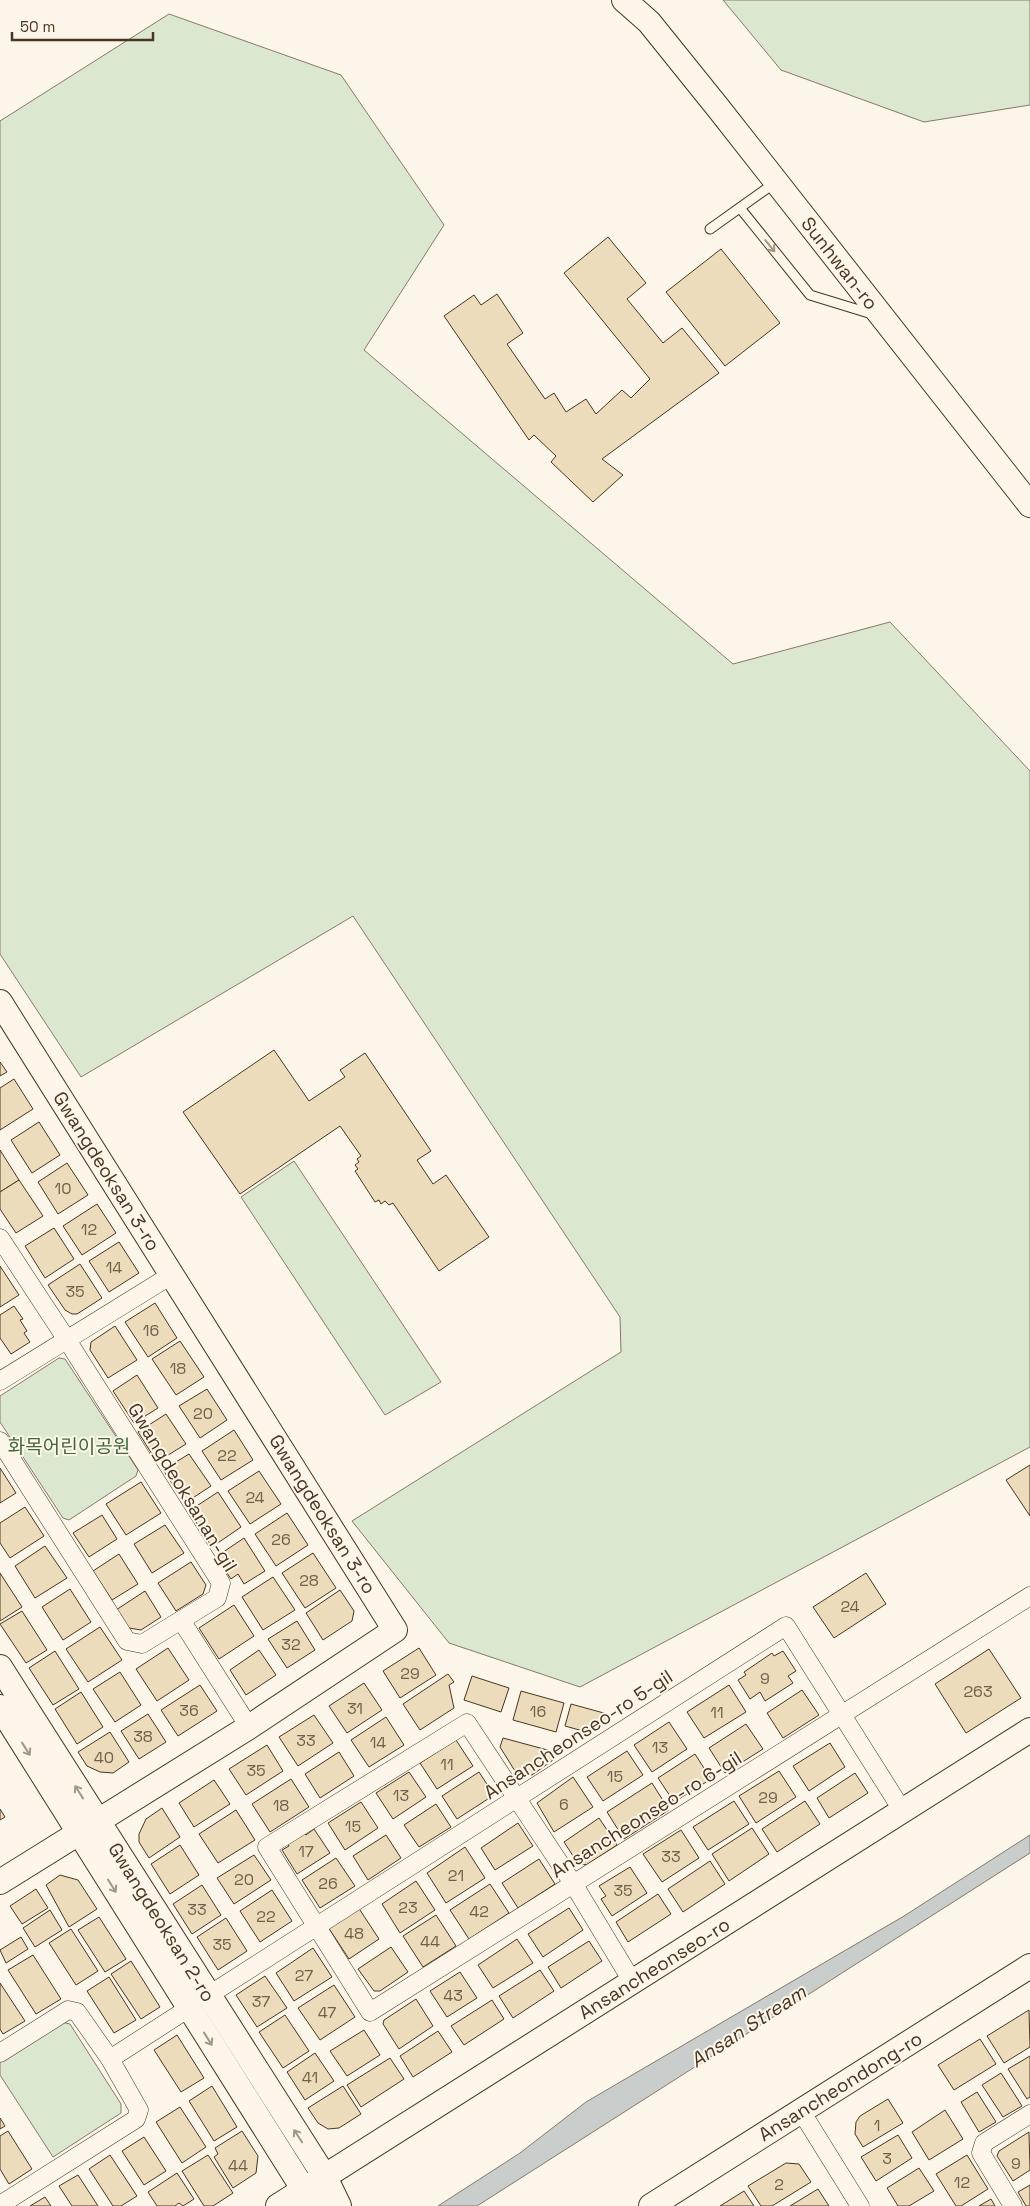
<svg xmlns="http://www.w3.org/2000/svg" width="1030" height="2206" font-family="'Space Grotesk','Noto Sans KR',sans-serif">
<rect width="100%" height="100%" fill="#fbf6e9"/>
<!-- green -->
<g fill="#dce7d0" stroke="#887966">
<path d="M723,0H1030V105L924,122L781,70Z"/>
<path d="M169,14L341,75L444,225L364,350L733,664L890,622L1030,771V1447L580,1687L449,1643L352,1521L621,1352L620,1317L353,916L81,1077L0,954V121Z"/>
<path d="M294,1161L441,1382L385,1415L241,1197Z"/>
<path d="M59,1358L65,1359L138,1470L136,1476L69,1520L63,1518L0,1422V1396Z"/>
<path d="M61,2022L70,2024L121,2104V2113L53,2157L0,2075V2061Z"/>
</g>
<!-- water -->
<path fill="#c9cecd" stroke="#887966" d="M1030,1835V1853L477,2206H438L520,2153L586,2102L904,1916Z"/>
<!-- building -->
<g fill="#ecdcbc" stroke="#4a3520">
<path d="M608,237L646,283L627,299L663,343L682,328L719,373L602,459L623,475L593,502L551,462L556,456L534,435L529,440L444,316L474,295L481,305L497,294L523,333L507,344L545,399L554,393L566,412L586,399L596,414L622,390L631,398L650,379L564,273Z"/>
<path d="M721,249L780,323L725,366L666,292Z"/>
<path d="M274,1050L309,1101L345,1077L340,1070L365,1053L431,1151L417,1160L433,1184L446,1175L489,1237L439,1271L393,1203L389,1205L385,1201L381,1204L379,1200L375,1202L355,1171L358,1169L355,1165L359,1162L357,1159L361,1156L340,1126L240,1194L183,1112Z"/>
<path d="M0,1062L7,1072L0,1076Z"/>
<path d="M14,1079L33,1109L0,1130V1088Z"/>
<path d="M39,1122L60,1155L32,1173L11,1140Z"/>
<path d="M0,1150L19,1180L0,1192Z"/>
<path d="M67,1163L88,1195L58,1214L38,1182Z"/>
<path d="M19,1180L43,1216L16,1233L0,1209V1192Z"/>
<path d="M97,1204L116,1233L82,1255L63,1226Z"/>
<path d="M54,1228L74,1259L45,1278L25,1246Z"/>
<path d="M119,1242L139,1273L109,1292L89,1261Z"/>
<path d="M80,1264L102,1298L77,1314H72L65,1310L48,1285Z"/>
<path d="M0,1266L19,1295L0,1307Z"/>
<path d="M155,1303L177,1338L148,1357L125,1322Z"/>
<path d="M14,1306L23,1319L20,1320L27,1331L24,1333L30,1342L11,1354L0,1338V1315Z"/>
<path d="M115,1326L137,1360L108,1378L90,1350L91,1342Z"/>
<path d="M180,1341L204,1377L176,1395L152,1359Z"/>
<path d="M137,1375L158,1408L134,1423L113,1391Z"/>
<path d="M207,1389L227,1420L200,1438L179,1406Z"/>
<path d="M166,1414L186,1444L157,1462L138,1432Z"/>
<path d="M234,1430L253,1460L221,1480L202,1451Z"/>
<path d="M189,1454L211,1486L185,1503L163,1470Z"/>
<path d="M1030,1465V1516L1006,1480Z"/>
<path d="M0,1468L16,1493L0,1503Z"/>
<path d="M259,1471L281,1504L250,1524L228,1491Z"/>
<path d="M141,1482L161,1513L126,1535L106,1504Z"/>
<path d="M218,1492L241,1527L212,1547L189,1511Z"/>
<path d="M25,1507L44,1536L10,1558L0,1543V1523Z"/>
<path d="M287,1513L308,1545L276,1566L255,1534Z"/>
<path d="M102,1515L117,1539L89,1557L73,1533Z"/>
<path d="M165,1525L184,1553L152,1573L134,1544Z"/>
<path d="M244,1538L265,1571L244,1584L238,1574L231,1579L216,1557Z"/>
<path d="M45,1546L67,1578L35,1598L15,1566Z"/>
<path d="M313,1553L336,1588L305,1608L282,1573Z"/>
<path d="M119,1554L138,1584L112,1600L93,1571Z"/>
<path d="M191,1562L206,1585L203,1594L176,1611L158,1583Z"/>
<path d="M0,1573L22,1607L0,1621Z"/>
<path d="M866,1573L886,1604L834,1638L813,1607Z"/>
<path d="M273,1577L295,1610L263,1630L242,1597Z"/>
<path d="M70,1589L91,1622L63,1640L42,1607Z"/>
<path d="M340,1590L354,1611L352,1621L323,1640L306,1613Z"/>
<path d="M145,1591L161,1617L141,1630L129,1628L116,1610Z"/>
<path d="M234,1605L254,1636L219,1659L199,1628Z"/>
<path d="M22,1611L47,1650L26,1663L0,1624Z"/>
<path d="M297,1621L315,1650L287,1668L268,1639Z"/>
<path d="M100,1627L122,1660L88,1682L66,1649Z"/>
<path d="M168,1648L189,1680L157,1701L136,1669Z"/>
<path d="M419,1648L436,1675L400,1698L383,1671Z"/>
<path d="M989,1649L1021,1698L966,1733L935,1684Z"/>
<path d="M259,1650L276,1675L246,1695L230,1670Z"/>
<path d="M55,1651L79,1689L53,1705L29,1668Z"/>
<path d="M783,1651L796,1671L788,1676L793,1683L765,1701L760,1692L750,1699L738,1680L746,1675L744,1672L772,1653L774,1656Z"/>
<path d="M120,1672L141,1705L115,1722L93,1689Z"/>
<path d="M448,1674L454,1682L449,1685L454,1708L420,1730L403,1704Z"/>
<path d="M472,1676L509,1688L501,1712L464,1700Z"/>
<path d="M364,1683L382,1710L347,1733L329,1706Z"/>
<path d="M200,1685L217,1711L178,1736L161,1710Z"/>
<path d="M729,1685L746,1712L704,1738L687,1712Z"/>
<path d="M802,1690L819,1715L783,1738L767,1713Z"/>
<path d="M521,1691L564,1703L556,1732L513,1720Z"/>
<path d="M81,1692L103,1727L77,1744L55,1709Z"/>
<path d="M571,1704L611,1715L609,1721L590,1733L565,1726Z"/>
<path d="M148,1714L166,1742L139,1759L121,1731Z"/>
<path d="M314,1715L333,1743L298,1766L279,1737Z"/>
<path d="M386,1717L404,1745L369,1767L351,1740Z"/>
<path d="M669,1722L687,1749L652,1772L634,1745Z"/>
<path d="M746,1724L763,1749L725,1773L709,1748Z"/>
<path d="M110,1732L129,1762L113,1773L100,1772L87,1766L78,1752Z"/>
<path d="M503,1738L555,1752L553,1760L532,1775L515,1771L500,1747Z"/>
<path d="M456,1740L473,1766L437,1789L420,1763Z"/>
<path d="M830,1743L845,1767L809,1791L793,1766Z"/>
<path d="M267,1745L283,1771L246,1795L229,1769Z"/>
<path d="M627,1751L643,1775L603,1801L587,1777Z"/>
<path d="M339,1752L354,1776L320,1798L305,1774Z"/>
<path d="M695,1754L711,1779L674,1802L658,1778Z"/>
<path d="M779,1771L796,1797L756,1823L739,1796Z"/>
<path d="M409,1772L426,1797L393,1819L376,1793Z"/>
<path d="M479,1772L494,1795L457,1819L442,1796Z"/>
<path d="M855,1773L868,1793L829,1818L817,1798Z"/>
<path d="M573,1777L593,1807L554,1832L537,1803Z"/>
<path d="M291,1779L309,1807L270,1832L252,1804Z"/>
<path d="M214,1780L230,1804L194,1827L179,1803Z"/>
<path d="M652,1783L669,1810L624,1839L607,1812Z"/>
<path d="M734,1801L749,1824L708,1850L693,1827Z"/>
<path d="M805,1801L820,1824L777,1852L762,1829Z"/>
<path d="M361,1802L378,1828L345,1850L328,1823Z"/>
<path d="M436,1804L451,1827L419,1847L404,1825Z"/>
<path d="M162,1808L180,1837L149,1858L139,1842V1834L146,1819Z"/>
<path d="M0,1809L5,1817L0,1820Z"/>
<path d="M236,1810L255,1840L218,1863L199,1834Z"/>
<path d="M599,1818L617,1845L586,1865L577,1862L564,1842Z"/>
<path d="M518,1823L533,1846L495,1870L481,1848Z"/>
<path d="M752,1828L769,1854L729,1881L712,1854Z"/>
<path d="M314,1829L330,1853L297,1874L282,1850L289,1846L286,1841L303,1831L306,1835Z"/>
<path d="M681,1830L699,1858L662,1882L643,1854Z"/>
<path d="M386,1835L401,1858L368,1880L353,1856Z"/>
<path d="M180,1845L199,1875L170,1894L151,1864Z"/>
<path d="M465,1847L485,1878L446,1903L427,1873Z"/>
<path d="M254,1855L271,1880L234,1904L217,1878Z"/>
<path d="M336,1858L355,1886L320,1908L302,1880Z"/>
<path d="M539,1859L555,1884L518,1908L502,1883Z"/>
<path d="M710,1861L725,1884L683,1912L668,1889Z"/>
<path d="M630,1867L647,1893L612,1916L601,1899L606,1896L599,1886Z"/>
<path d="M60,1875L78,1880L97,1909L69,1927L46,1885Z"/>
<path d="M416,1881L435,1910L400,1933L382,1904Z"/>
<path d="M490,1884L509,1913L469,1939L450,1910Z"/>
<path d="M202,1885L221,1915L192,1934L173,1904Z"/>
<path d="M36,1889L48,1908L22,1924L10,1906Z"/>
<path d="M272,1890L292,1921L260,1942L240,1911Z"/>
<path d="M658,1894L671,1914L628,1942L616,1922Z"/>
<path d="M358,1907L379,1939L349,1959L328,1927Z"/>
<path d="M569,1908L583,1930L543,1957L528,1934Z"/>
<path d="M50,1910L62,1930L35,1947L23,1928Z"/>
<path d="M436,1915L456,1946L423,1967L403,1936Z"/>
<path d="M99,1917L126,1959L105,1972L78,1930Z"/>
<path d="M226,1918L247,1951L218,1970L197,1937Z"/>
<path d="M71,1929L98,1971L76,1985L49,1943Z"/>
<path d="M21,1937L28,1949L6,1963L0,1950Z"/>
<path d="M517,1939L533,1963L493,1988L478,1965Z"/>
<path d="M589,1941L602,1961L561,1988L548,1967Z"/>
<path d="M391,1947L408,1972L380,1991H374L358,1969Z"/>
<path d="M313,1948L332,1977L294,2001L276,1973Z"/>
<path d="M33,1955L61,1999L36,2014L8,1970Z"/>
<path d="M131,1961L160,2007L141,2019L111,1974Z"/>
<path d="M540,1970L554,1991L513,2018L499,1996Z"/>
<path d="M460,1972L477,1998L447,2017L430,1991Z"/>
<path d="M265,1976L287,2008L257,2027L236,1995Z"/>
<path d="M109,1977L136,2020L114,2033L87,1991Z"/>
<path d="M0,1983L25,2021L3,2034L0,2029Z"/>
<path d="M334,1985L355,2017L320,2040L298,2008Z"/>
<path d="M416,1999L433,2026L399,2049L383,2024L384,2020Z"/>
<path d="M492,2000L504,2019L464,2045L451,2026Z"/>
<path d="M1029,2010L1030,2047L1004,2063L987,2036Z"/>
<path d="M285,2015L309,2051L283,2068L259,2032Z"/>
<path d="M364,2030L380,2055L347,2076L330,2051Z"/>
<path d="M438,2031L452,2052L413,2077L400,2056Z"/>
<path d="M177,2035L204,2078L181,2092L154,2050Z"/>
<path d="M980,2039L996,2064L954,2090L938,2065Z"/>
<path d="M315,2053L334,2081L305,2100L287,2072Z"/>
<path d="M1030,2056V2097L1027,2099L1008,2069Z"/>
<path d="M390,2058L404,2079L361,2107L347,2085Z"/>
<path d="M1001,2073L1022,2106L1003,2117L982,2085Z"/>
<path d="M212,2086L237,2127L214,2141L189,2101Z"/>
<path d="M343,2086L361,2114L339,2128L328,2129L318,2123L308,2108Z"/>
<path d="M977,2092L996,2122L979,2132L961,2102Z"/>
<path d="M888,2099L903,2123L863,2147L855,2134L856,2122L860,2116Z"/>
<path d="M180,2107L206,2147L182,2163L156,2122Z"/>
<path d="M945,2110L963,2139L929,2160L912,2132Z"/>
<path d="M0,2118L5,2126L0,2129Z"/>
<path d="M8,2131L32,2169L9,2184L0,2169V2136Z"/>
<path d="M242,2131L258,2156L256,2173L233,2188L214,2157L218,2154L215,2148Z"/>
<path d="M1029,2132L1030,2170L1013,2181L997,2156L999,2151Z"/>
<path d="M898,2135L912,2158L876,2181L861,2157Z"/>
<path d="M144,2137L166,2171L144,2185L122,2151Z"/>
<path d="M110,2155L137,2196L121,2206H113L89,2169Z"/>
<path d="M208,2155L233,2193L213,2206H204L182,2171Z"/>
<path d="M967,2155L988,2189L961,2206H956L936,2174Z"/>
<path d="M786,2163L799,2164L811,2182L772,2206H761L748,2186Z"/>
<path d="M919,2168L934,2191L909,2206H898L887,2188Z"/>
<path d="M177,2173L194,2199L183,2206L179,2203L175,2206H157L148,2192Z"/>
<path d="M78,2175L98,2206H72L59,2186Z"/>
<path d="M1030,2185V2206H1026L1018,2192Z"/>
<path d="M818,2189L829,2206H790Z"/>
<path d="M744,2191L754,2206H720Z"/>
<path d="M45,2197L51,2206H30Z"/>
<path d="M991,2199L995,2206H979Z"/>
</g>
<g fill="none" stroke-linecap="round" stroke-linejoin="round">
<defs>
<g id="lane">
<path d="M740,208L810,295L872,314"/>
<path d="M710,229L776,182"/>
</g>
<g id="street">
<path d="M0,1238L67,1340L221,1583L217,1598L142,1644L127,1641L0,1441"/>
<path d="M0,1381L173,1274"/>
<path d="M181,1620L249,1727"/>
<path d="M632,1981L574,1885L467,1723L267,1847L370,2012L1030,1596"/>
<path d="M209,1995L786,1626L902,1810"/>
<path d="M0,2053L68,2010L77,2012L110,2059L139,2110L136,2119L0,2205"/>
<path d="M110,2059L189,2008"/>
<path d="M801,2111L860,2206"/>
<path d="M1013,2206L981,2153L984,2143L1030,2114"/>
</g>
<g id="secondary">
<path d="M624,0L649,22L719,109L1030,505"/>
<path d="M0,1002L395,1630L249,1727L0,1882"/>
<path d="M0,1667L325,2177L339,2206"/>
<path d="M0,1707L314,2206"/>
<path d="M278,2206L1030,1730"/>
<path d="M651,2206L1030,1966"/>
</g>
</defs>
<!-- lane casing -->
<use href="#lane" stroke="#4a3520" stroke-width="11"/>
<!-- street casing -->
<use href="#street" stroke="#4a3520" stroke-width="19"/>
<!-- secondary casing -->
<use href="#secondary" stroke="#4a3520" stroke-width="26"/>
<!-- lane -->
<use href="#lane" stroke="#fbf6e9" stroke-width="9"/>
<!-- street -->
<use href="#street" stroke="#fbf6e9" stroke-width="18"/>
<!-- secondary -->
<use href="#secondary" stroke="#fbf6e9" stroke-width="24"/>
</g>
<!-- one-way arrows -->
<defs><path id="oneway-shaft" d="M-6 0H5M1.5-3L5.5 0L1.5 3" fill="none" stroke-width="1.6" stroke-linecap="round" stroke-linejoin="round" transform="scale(1.25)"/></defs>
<g stroke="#a29684">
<use href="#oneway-shaft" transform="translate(770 246) rotate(51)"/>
<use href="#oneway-shaft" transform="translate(26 1749) rotate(58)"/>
<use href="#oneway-shaft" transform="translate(79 1792) rotate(-122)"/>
<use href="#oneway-shaft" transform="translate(112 1886) rotate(58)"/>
<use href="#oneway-shaft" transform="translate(208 2039) rotate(58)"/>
<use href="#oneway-shaft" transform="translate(298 2136) rotate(-123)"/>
</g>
<g text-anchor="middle" stroke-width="4" stroke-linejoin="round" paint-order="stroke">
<!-- number labels -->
<g font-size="16" fill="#725f47">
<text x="63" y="1194">10</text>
<text x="89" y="1235">12</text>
<text x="114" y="1273">14</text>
<text x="75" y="1297">35</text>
<text x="151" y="1336">16</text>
<text x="178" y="1374">18</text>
<text x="203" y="1419">20</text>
<text x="227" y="1461">22</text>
<text x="255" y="1503">24</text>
<text x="281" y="1545">26</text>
<text x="309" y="1586">28</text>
<text x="850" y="1612">24</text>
<text x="291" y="1650">32</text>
<text x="410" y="1679">29</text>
<text x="765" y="1684">9</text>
<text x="978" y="1697">263</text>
<text x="355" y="1714">31</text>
<text x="189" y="1716">36</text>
<text x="538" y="1717">16</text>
<text x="717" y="1718">11</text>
<text x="143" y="1742">38</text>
<text x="306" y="1746">33</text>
<text x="378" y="1748">14</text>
<text x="660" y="1753">13</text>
<text x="104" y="1763">40</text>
<text x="447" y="1770">11</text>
<text x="256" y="1776">35</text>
<text x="615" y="1782">15</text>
<text x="401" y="1801">13</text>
<text x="768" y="1803">29</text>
<text x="564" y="1810">6</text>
<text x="281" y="1811">18</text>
<text x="353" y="1832">15</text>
<text x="306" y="1857">17</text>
<text x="671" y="1862">33</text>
<text x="456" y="1881">21</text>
<text x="244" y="1885">20</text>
<text x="328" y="1889">26</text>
<text x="623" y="1896">35</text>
<text x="408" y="1913">23</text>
<text x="197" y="1915">33</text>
<text x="479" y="1917">42</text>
<text x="266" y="1922">22</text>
<text x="354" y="1939">48</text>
<text x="430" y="1947">44</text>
<text x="222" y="1950">35</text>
<text x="304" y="1981">27</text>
<text x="453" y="2001">43</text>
<text x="261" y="2007">37</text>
<text x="327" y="2018">47</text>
<text x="310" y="2083">41</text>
<text x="877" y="2131">1</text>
<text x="887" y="2164">3</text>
<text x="1016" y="2169">9</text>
<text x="238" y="2171">44</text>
<text x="962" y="2188">12</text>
<text x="779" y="2190">2</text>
</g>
<!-- street labels -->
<g font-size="19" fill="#4a3520" stroke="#fbf6e9">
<text transform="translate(840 263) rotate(52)" y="7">Sunhwan-ro</text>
<text transform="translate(107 1171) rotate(58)" y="7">Gwangdeoksan 3-ro</text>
<text transform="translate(183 1487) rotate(59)" y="7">Gwangdeoksanan-gil</text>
<text transform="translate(323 1514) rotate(58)" y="7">Gwangdeoksan 3-ro</text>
<text transform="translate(578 1734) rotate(-33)" y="7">Ansancheonseo-ro 5-gil</text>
<text transform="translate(646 1814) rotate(-32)" y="7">Ansancheonseo-ro 6-gil</text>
<text transform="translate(162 1922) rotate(58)" y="7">Gwangdeoksan 2-ro</text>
<text transform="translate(654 1968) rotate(-32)" y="7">Ansancheonseo-ro</text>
<text transform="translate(840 2086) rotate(-32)" y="7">Ansancheondong-ro</text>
</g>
<!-- park labels -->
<g font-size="19" fill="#436837" stroke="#fbf6e9">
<text x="69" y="1453">화목어린이공원</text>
</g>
<!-- water labels -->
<g font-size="20" font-style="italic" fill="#4a3520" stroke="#fbf6e9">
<text transform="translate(748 2026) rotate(-33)" y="7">Ansan Stream</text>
</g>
</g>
<!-- scale -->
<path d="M12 32v8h141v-8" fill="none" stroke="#4a3520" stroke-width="2.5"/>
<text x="20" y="32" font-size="15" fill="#4a3520" stroke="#fbf6e9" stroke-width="4" paint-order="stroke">50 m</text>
</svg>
